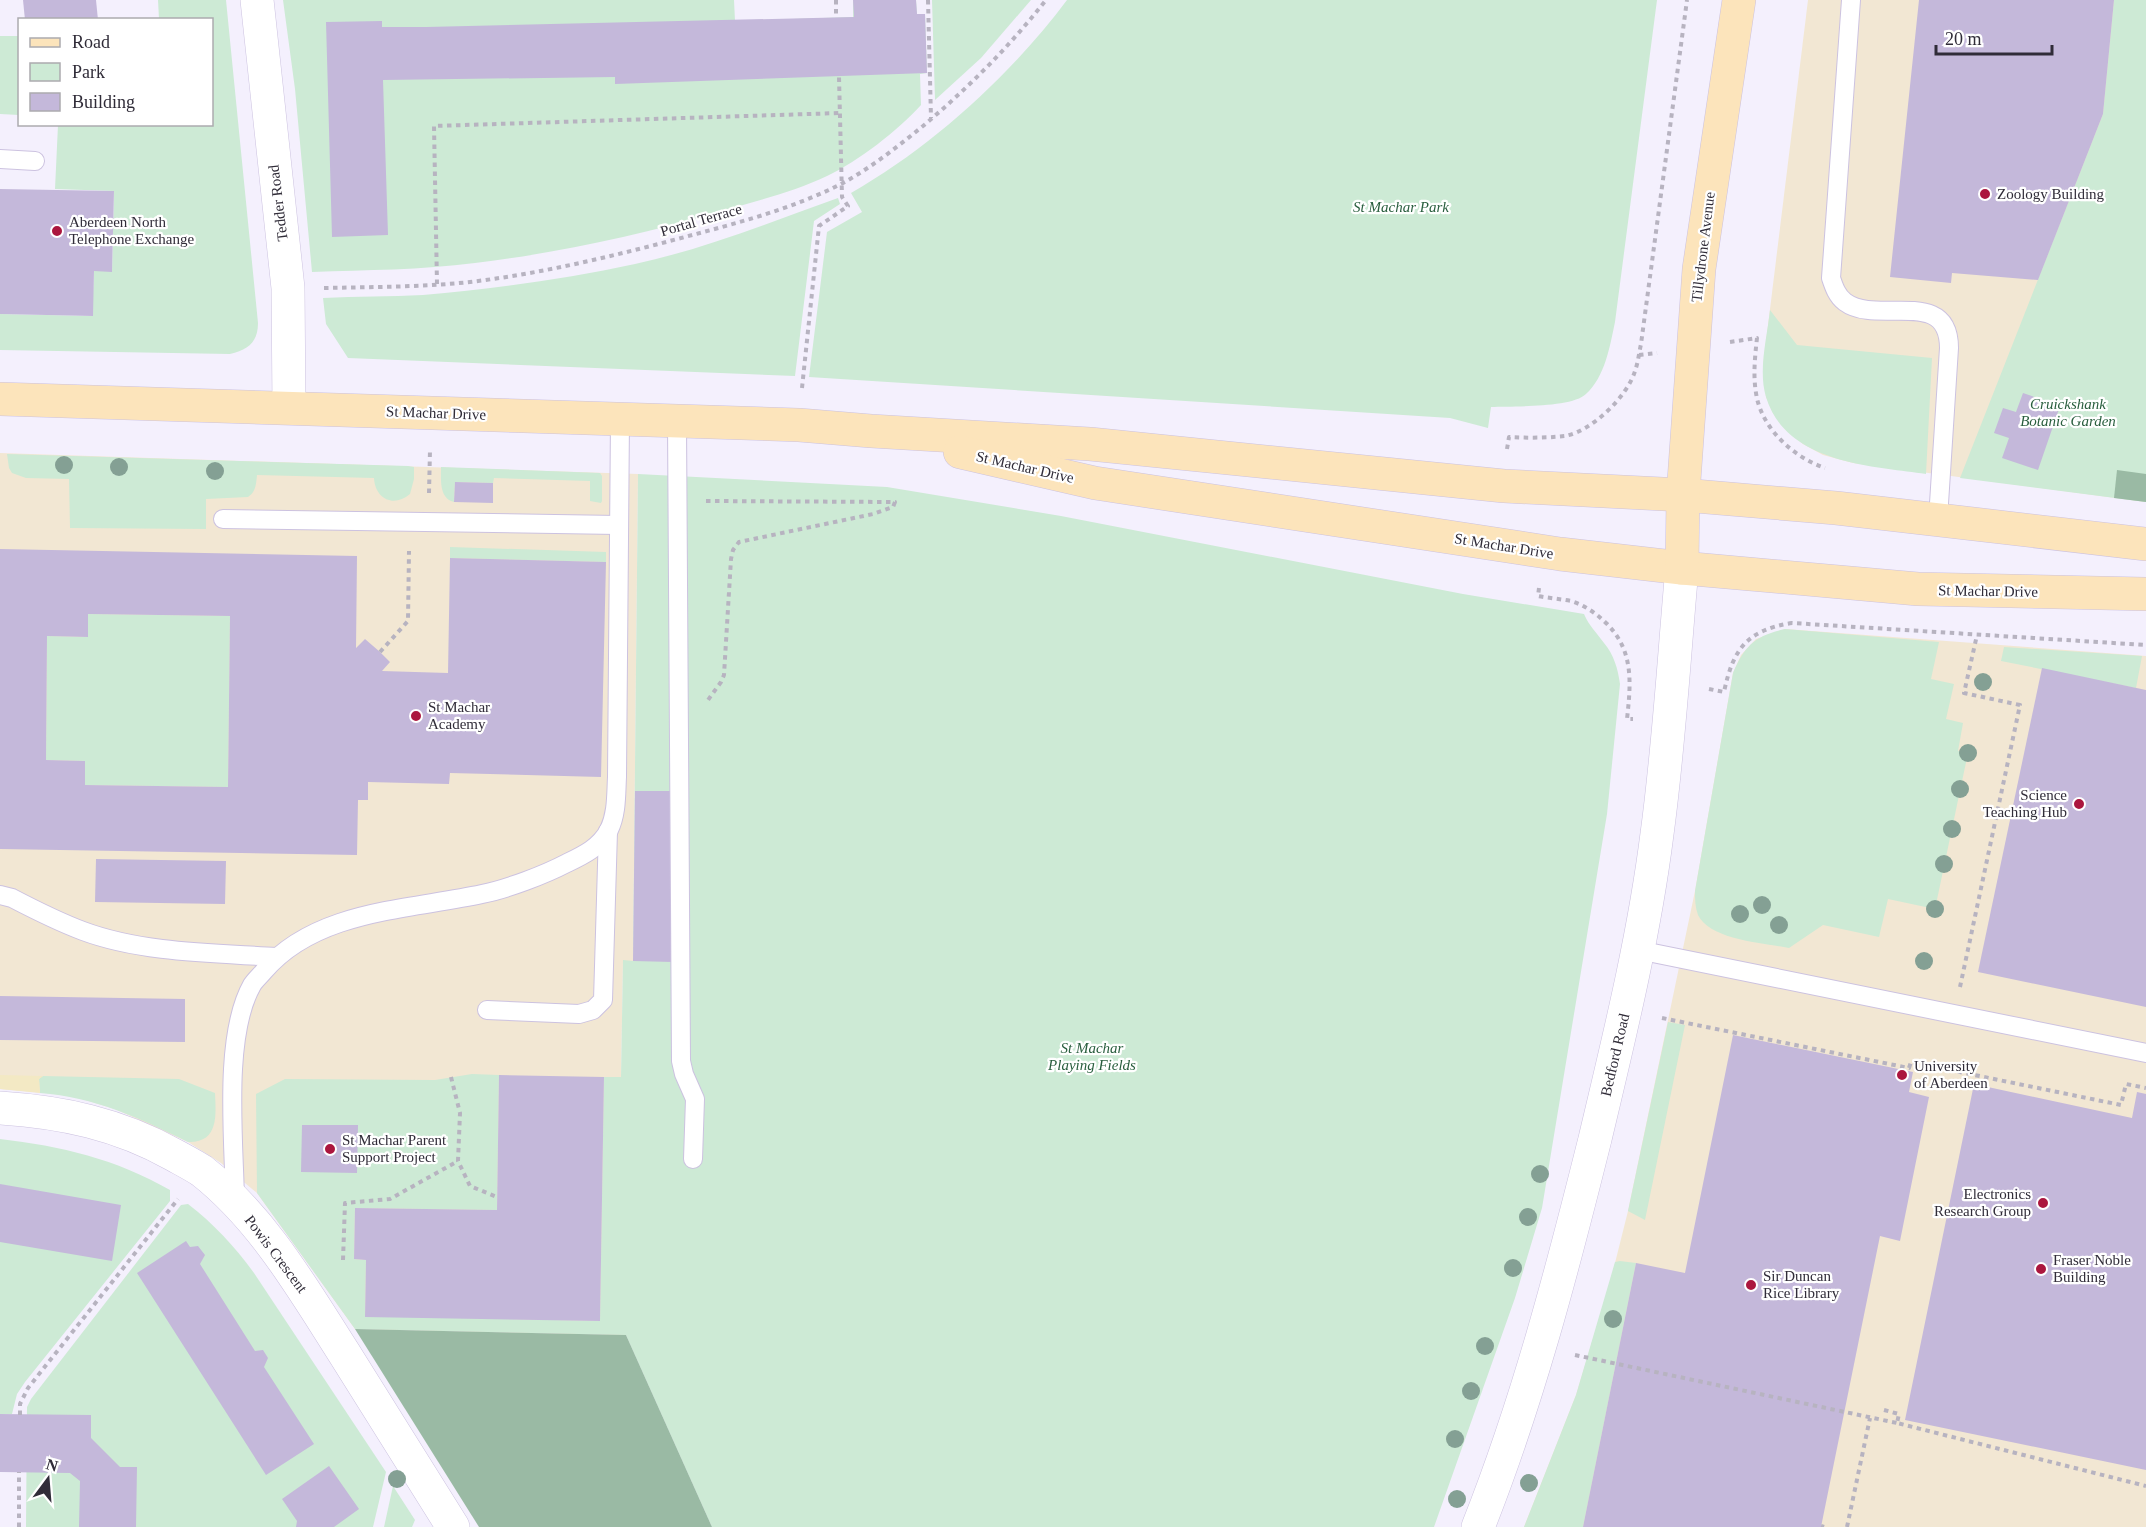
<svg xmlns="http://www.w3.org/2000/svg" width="2146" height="1527" font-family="'Times New Roman',serif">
<rect width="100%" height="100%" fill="#f4f0fd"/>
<!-- education -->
<g fill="#f2e7d3">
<path d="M1808,0H2146V502L1853,463L1823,455L1803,444L1787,431L1773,413L1766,397L1763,366Z"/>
<path d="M0,453L638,474L633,961H623L621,1077L626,1335L355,1329L257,1193L221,1163L188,1142L115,1109L69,1095L0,1089Z"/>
<path d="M1785,629L2146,656V1527H1524L1576,1395L1611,1279L1628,1211L1695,891L1733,673L1741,655L1756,639Z"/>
</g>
<!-- green -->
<g fill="#cdead5" fill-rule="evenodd">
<path d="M158,0H226L258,323C258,342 248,350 230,354L0,350V314L92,316L94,271H112L114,191L55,189L58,125L212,124V20L159,19Z"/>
<path d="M283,0H734L735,21L853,17V0H916L917,14H925L927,73L920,74L921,105C897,131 859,161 827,176C794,192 755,201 719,212C640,235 558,253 475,263C421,270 367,270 312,272L295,89Z"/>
<path d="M932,0H1031L981,58L935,100Z"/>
<path d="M1067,0H1657L1615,322C1610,346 1605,377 1586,394C1572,408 1512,406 1491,407L1488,428L1450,418L809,377L827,232L862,212L851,193C932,147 1011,75 1067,0Z"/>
<path d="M2114,0H2146V502L1960,478L2103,114Z"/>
<path d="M0,36H19V115L0,114Z"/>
<path d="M838,198L840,204L814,221L795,376L348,358L326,324L323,298C357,296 390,297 423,295C494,289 565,279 635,264C704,249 771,222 838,198Z"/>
<path d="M1770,310L1797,345L1932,358L1926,474C1870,466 1786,463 1766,397C1758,370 1767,338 1770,310Z"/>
<path d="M7,454L408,466L414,467V479L410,494C394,508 375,499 374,478L257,475C256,484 256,492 248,497L206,499V529L70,528L69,479L26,478L12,473L9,468Z"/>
<path d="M441,467L600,473L602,476V501L601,503L590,501V481L494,478L493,483L455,482L454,502C439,498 441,480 441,467Z"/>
<path d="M638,474L887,487L1061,516L1463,594L1584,614C1589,626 1597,633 1604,643C1614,655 1618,669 1620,684L1607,814L1542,1208L1515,1298L1434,1527H712L626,1335L355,1329L257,1193L256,1094L285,1079L435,1080L472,1074L499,1075L497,1210L355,1208L354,1259L366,1260L365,1316L600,1321L604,1077H621L623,960L633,961ZM302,1125H357V1172H302Z"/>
<path d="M450,547L606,552V562L450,558Z"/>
<path d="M88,614L230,616L228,787L85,785V761L46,760L47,636L87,637Z"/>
<path d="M1785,629L1939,642L1931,679L1954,684L1946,719L1963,723L1958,751L1968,753L1935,909L1888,899L1879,937L1823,925L1789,948C1764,943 1710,940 1698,915C1695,907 1695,899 1695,891L1733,673C1745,645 1755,636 1785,629Z"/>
<path d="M2004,647L2142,656L2136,688L2001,661Z"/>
<path d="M1668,1022L1685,1025L1645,1220L1628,1211Z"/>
<path d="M43,1076L179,1079L215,1093C216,1115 219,1143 188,1142C140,1118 94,1097 40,1093L39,1079Z"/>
<path d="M0,1139C61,1146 116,1159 170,1190V1201L25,1382L17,1394L12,1414H0Z"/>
<path d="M188,1204C214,1224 235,1247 254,1273L386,1472L373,1527H26L27,1407L31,1399L181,1205Z"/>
<path d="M1620,1261L1636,1263L1583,1527H1524L1576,1395L1615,1262Z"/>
<path d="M393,1486L415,1520L412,1527H384Z"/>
</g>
<!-- forest -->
<g fill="#9abaa4">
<path d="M2117,470L2146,474V502L2114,498Z"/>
<path d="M355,1329L626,1335L712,1527H479Z"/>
</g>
<!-- sand -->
<path fill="#f3e9c4" d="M0,1075L43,1076L39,1079L40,1093L0,1089Z"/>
<!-- building -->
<g fill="#c4b8da" fill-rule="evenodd">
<path d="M23,0H96L98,20H25Z"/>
<path d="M853,0H916L917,14H925L927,73L615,84V77L383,80L388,235L332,237L326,22L382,21V27H426L854,17Z"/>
<path d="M1919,0H2114L2103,114L2038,280L1952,273L1951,283L1890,277Z"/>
<path d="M0,189L114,191L112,272L94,271L93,316L0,314Z"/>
<path d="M2023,393L2060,406L2038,470L2002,458L2009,438L1994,433L2003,408L2016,412Z"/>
<path d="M455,482L493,483V503L454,502Z"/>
<path d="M0,549L357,556L356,648L365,639L380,652L390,662L382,671L448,673L450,558L606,562L601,777L450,773L449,784L368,782V800H358L357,855L0,849ZM88,614L230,616L228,787L85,785V761L46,760L47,636L88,637Z"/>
<path d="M2042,668L2146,690V1007L1978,972Z"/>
<path d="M635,791H675L673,962L633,961Z"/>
<path d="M96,859L226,861L225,904L95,902Z"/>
<path d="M0,996L185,999V1042L0,1040Z"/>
<path d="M1733,1035L1913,1072L1909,1092L1929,1097L1900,1241L1880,1236L1821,1527H1583L1636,1263L1685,1273Z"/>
<path d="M499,1075L604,1077L600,1321L365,1317L366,1260L354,1259L355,1208L497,1210Z"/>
<path d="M1974,1084L2132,1118L2137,1092L2146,1094V1470L1905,1420Z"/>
<path d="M302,1125H358L357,1173L301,1172Z"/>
<path d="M0,1184L121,1205L112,1261L0,1242Z"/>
<path d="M186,1241L190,1247L198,1246L205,1255L200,1264L255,1351L263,1350L268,1358L264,1367L314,1444L266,1475L137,1273Z"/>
<path d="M0,1414L91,1415V1438L120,1467H137L136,1527H79L80,1481L70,1473L0,1472Z"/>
<path d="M329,1466L359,1509L334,1527H296L297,1521L282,1499Z"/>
</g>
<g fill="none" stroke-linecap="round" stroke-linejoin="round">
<defs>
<g id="service">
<path d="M1851,0L1831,278C1834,287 1837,296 1845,302C1877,326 1949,286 1949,348L1938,519"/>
<path d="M0,159L35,161"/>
<path d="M677,422L681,1061L684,1074L695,1099L693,1159"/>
<path d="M223,519L618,525"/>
<path d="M0,895L12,898C35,910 59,922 83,931C142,953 214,953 276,957"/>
<path d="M1638,950L2146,1053"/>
<path d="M487,1010L579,1014L593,1010L603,1000L608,831"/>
<path d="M235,1200C234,1141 223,1036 252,985C255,980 260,976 264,971C316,910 408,910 482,894C507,889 544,875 567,863C584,855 600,847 609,830C617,813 616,795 617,777L620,419"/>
</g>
<g id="minor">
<path d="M257,0L288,288L289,407"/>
<path d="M0,1108C62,1112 119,1124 174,1155C183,1160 193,1165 202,1171C263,1219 303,1289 344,1353C380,1411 417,1469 453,1527"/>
</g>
<path id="tertiary" d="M1478,1527C1528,1401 1562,1271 1595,1139C1619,1038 1644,937 1657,834C1669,746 1674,657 1682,568"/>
<g id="secondary">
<path d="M0,399L799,425L871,431L1090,444L1504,486L1683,495L1836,508L2146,544"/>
<path d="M960,452L1095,483L1560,554L1682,568L1918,589L2146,594"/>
<path d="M1682,568L1683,495L1699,269L1739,0"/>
</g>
</defs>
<!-- service casing -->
<use href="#service" stroke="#ccc2e0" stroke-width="20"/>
<!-- minor casing -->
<use href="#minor" stroke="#ccc2e0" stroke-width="34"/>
<!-- tertiary casing -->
<use href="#tertiary" stroke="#ccc2e0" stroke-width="34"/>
<!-- secondary casing -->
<use href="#secondary" stroke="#ccc2e0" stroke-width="34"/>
<!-- path -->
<g stroke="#b7b3c0" stroke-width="4" stroke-dasharray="4.5 4.5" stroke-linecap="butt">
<path d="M836,0V17"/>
<path d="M928,0L931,118"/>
<path d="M437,284L434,126L840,113"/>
<path d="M324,288C373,287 422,287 470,282C546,273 622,254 696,234C745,221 796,207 841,184C871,168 897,147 923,126C968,88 1009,47 1046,0"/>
<path d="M1730,342L1757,338C1755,356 1753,375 1756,393C1761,428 1793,457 1825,468"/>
<path d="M1639,355L1657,353"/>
<path d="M802,388L819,226L848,206L842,197L839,77"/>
<path d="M1507,449L1509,437C1527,438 1547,438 1565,436C1592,431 1627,397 1635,371C1638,363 1639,353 1641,344L1687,0"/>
<path d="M429,493L430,450"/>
<path d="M706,501L895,502L893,507L873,514L739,542L733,550L731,559L724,675L721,682L708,700"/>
<path d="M1539,588L1538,596C1549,598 1560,599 1571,601C1584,605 1596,613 1606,623C1634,650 1631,683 1627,719H1633"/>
<path d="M380,652L408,621L409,551"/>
<path d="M1709,689L1724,692C1733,649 1747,630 1792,623L2146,645"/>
<path d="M1960,987L2020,705L1964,693L1977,635"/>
<path d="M1662,1018L1909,1068L1911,1062L2121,1105L2126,1084L2146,1088"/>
<path d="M451,1077L460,1113L458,1161L470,1186L497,1197"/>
<path d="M343,1260L345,1203L390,1199L458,1161"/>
<path d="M1575,1355L1897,1423"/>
<path d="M1884,1410L1899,1414L1897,1423L2146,1486"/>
<path d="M20,1415V1404L28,1388L178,1199"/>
<path d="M1821,1526L1824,1527"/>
<path d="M19,1527V1472"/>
<path d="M1847,1527L1870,1418"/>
</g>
<!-- service -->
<use href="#service" stroke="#fff" stroke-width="18"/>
<!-- minor -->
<use href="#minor" stroke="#fff" stroke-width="33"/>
<!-- tertiary -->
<use href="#tertiary" stroke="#fff" stroke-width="33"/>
<!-- secondary -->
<use href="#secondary" stroke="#fce4bb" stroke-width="33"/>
</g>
<!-- trees -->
<g fill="#84a094">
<circle cx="64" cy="465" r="9"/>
<circle cx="119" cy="467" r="9"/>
<circle cx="215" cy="471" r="9"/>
<circle cx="1983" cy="682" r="9"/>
<circle cx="1968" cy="753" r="9"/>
<circle cx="1960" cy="789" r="9"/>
<circle cx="1952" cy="829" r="9"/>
<circle cx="1944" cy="864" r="9"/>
<circle cx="1762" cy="905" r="9"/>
<circle cx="1935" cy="909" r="9"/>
<circle cx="1740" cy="914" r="9"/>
<circle cx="1779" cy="925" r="9"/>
<circle cx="1924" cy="961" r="9"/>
<circle cx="1540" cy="1174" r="9"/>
<circle cx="1528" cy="1217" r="9"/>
<circle cx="1513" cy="1268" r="9"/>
<circle cx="1613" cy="1319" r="9"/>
<circle cx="1485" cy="1346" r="9"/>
<circle cx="1471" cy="1391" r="9"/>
<circle cx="1455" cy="1439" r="9"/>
<circle cx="397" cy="1479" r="9"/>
<circle cx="1529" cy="1483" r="9"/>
<circle cx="1457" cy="1499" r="9"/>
</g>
<!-- markers -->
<g fill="#ab163e" stroke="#fff" stroke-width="2">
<circle cx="1985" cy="194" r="6"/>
<circle cx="57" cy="231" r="6"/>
<circle cx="416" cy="716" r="6"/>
<circle cx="2079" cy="804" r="6"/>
<circle cx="1902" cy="1075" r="6"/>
<circle cx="330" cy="1149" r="6"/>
<circle cx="2043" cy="1203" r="6"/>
<circle cx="2041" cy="1269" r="6"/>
<circle cx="1751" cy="1285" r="6"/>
</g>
<g text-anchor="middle" stroke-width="4.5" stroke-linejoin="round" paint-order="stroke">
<!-- poi labels -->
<g font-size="15" fill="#302c38" stroke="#fff" text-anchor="start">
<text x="1997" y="199">Zoology Building</text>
<text x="69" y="227">Aberdeen North<tspan x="69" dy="17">Telephone Exchange</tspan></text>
<text x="428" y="712">St Machar<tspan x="428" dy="17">Academy</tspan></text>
<text x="2067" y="800" text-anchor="end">Science<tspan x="2067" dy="17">Teaching Hub</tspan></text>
<text x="1914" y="1071">University<tspan x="1914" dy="17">of Aberdeen</tspan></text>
<text x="342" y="1145">St Machar Parent<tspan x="342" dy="17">Support Project</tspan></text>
<text x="2031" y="1199" text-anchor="end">Electronics<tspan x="2031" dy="17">Research Group</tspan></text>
<text x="2053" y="1265">Fraser Noble<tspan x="2053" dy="17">Building</tspan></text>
<text x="1763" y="1281">Sir Duncan<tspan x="1763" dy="17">Rice Library</tspan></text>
</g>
<!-- street labels -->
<g font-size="15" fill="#302c38" stroke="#fff">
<text transform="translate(278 203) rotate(-97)" y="5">Tedder Road</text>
<text transform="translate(701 220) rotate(-16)" y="5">Portal Terrace</text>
<text transform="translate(1703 247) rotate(-83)" y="5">Tillydrone Avenue</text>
<text transform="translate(436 413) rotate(2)" y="5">St Machar Drive</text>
<text transform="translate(1025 467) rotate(13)" y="5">St Machar Drive</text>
<text transform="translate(1504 546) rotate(9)" y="5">St Machar Drive</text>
<text transform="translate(1988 591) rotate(1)" y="5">St Machar Drive</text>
<text transform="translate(1615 1055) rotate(-77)" y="5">Bedford Road</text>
<text transform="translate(276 1254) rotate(53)" y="5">Powis Crescent</text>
</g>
<!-- park labels -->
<g font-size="15" font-style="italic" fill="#295e3e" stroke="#fff">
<text x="1401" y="212">St Machar Park</text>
<text x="2068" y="409">Cruickshank<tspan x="2068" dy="17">Botanic Garden</tspan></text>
<text x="1092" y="1053">St Machar<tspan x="1092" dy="17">Playing Fields</tspan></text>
</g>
</g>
<!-- legend -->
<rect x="18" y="18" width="195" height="108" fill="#ffffff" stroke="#acabaf" stroke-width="1.5"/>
<rect x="30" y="38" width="30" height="9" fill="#fce4bb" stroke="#acabaf" stroke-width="1.5"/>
<text x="72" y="48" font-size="18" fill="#302c38">Road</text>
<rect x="30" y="63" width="30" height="18" fill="#cdead5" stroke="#acabaf" stroke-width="1.5"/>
<text x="72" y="78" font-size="18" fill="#302c38">Park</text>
<rect x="30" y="93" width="30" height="18" fill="#c4b8da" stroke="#acabaf" stroke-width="1.5"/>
<text x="72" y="108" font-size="18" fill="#302c38">Building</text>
<!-- north arrow -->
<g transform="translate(48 1479) rotate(16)" stroke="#ffffff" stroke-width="4.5" paint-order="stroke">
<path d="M0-4.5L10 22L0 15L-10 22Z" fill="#302c38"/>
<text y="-9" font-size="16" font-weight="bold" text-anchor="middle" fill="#302c38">N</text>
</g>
<!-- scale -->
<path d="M1936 45v9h116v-9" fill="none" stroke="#302c38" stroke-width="3"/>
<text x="1945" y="45" font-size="18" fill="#302c38" stroke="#ffffff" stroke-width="4.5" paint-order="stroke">20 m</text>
</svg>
